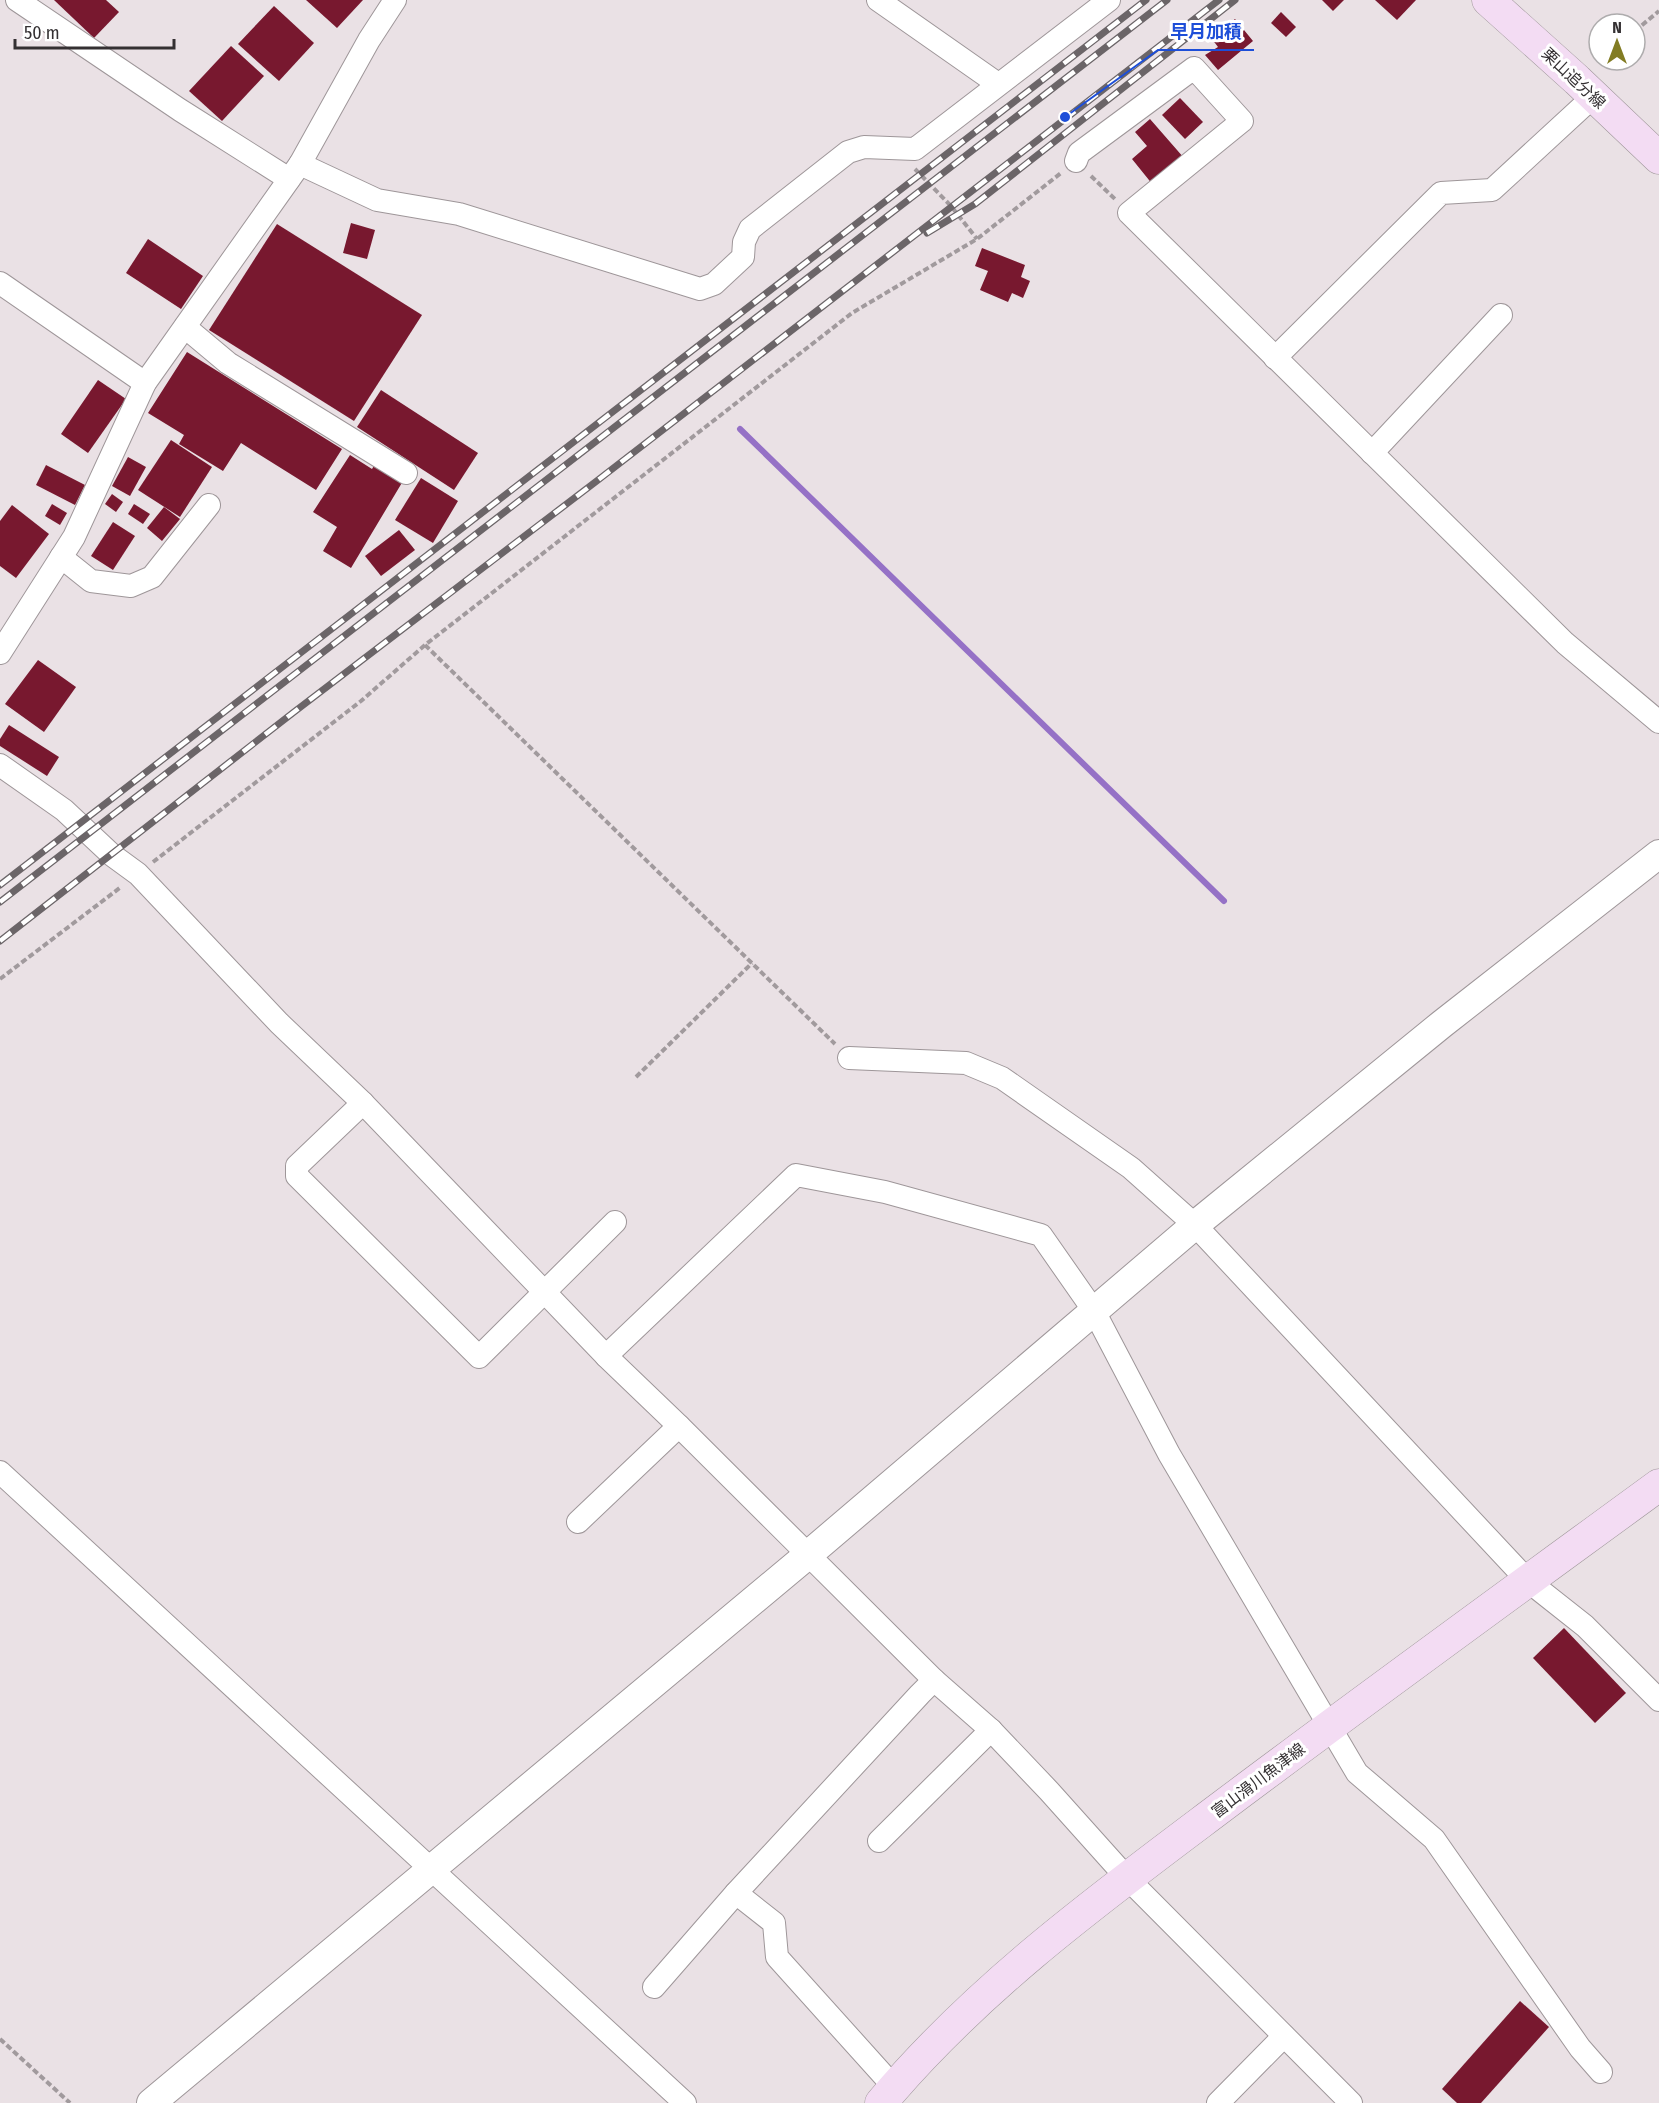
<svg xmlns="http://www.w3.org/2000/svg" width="1659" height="2103" font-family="'Fira Sans Condensed','Noto Sans JP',sans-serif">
<rect width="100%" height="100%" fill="#eae1e5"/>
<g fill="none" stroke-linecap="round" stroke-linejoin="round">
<!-- stream -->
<path stroke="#9571c6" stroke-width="6" d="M740,429L1224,901"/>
</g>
<!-- building -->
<g fill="#78182f">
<path d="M54,0H106L119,12L94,38Z"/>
<path d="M306,0H363L337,28Z"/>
<path d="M1322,0H1344L1333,11Z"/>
<path d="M1375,0H1416L1397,20Z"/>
<path d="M274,6L314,43L279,81L238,44Z"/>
<path d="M1281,12L1296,27L1286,37L1271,23Z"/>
<path d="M1235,19L1253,41L1218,70L1205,55L1218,47L1212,39Z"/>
<path d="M231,46L264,76L222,121L189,91Z"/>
<path d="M1180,98L1203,122L1185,139L1162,115Z"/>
<path d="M1150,119L1184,158L1153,185L1132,159L1147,146L1135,132Z"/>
<path d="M351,223L375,230L367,259L343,253Z"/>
<path d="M277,224L422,315L354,421L209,330Z"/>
<path d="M148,239L203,276L181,309L126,273Z"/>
<path d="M982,248L1025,265L1021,277L1030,281L1023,298L1012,293L1008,302L980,290L988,271L975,266Z"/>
<path d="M187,352L342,449L316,490L241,443L223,471L179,444L184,435L148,413Z"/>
<path d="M98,380L126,399L88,453L61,434Z"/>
<path d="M381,390L478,453L454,490L357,427Z"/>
<path d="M171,440L212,467L180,517L138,490Z"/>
<path d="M350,455L372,469L375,464L403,481L351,568L323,551L337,527L313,512Z"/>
<path d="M128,457L146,467L130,496L112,486Z"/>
<path d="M46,465L85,485L75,505L36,485Z"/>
<path d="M421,478L458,501L433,543L395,520Z"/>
<path d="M112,494L123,502L116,512L105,504Z"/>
<path d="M52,504L67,513L60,525L45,516Z"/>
<path d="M134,504L150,514L143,524L128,514Z"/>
<path d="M12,505L49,534L16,578L0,566V521Z"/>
<path d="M164,507L180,519L162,541L147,528Z"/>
<path d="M113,522L135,536L113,570L91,556Z"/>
<path d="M399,530L415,550L381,576L365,556Z"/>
<path d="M38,660L76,687L44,732L5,704Z"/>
<path d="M9,725L59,757L47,776L0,746V739Z"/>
<path d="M1564,1628L1626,1693L1595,1723L1533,1658Z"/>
<path d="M1520,2001L1549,2027L1481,2103H1457L1442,2089Z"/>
</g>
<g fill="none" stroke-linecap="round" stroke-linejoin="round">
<defs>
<g id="minor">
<path d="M17,0L180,110L289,179"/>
<path d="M878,0L998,84"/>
<path d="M1076,161L1079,153L1194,68L1242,121L1129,213L1565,643L1659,722"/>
<path d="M300,164L377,200L459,214L700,289L714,284L743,257L744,242L750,229L848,152L864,147L915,149L1109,0"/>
<path d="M0,283L145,383"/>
<path d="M185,327L228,363L406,473"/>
<path d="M1275,358L1441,193L1492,190L1594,96"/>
<path d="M1372,453L1501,315"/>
<path d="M61,557L91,581L131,586L152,577L209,505"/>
<path d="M0,653L74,537L145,383L300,164L369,40L395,0"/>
<path d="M0,765L64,810L112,855L138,874L279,1023L363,1103L606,1356L679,1426L934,1680L991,1730L1049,1791L1127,1878L1351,2103"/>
<path d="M849,1058L966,1063L1002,1078L1131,1168L1195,1225L1528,1581L1585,1626L1659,1700"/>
<path d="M363,1103L297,1166V1176L479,1357L615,1222"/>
<path d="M606,1356L796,1175L885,1192L1041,1235L1094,1311L1169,1454L1357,1773L1434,1839L1580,2048L1601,2072"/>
<path d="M0,1472L685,2103"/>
<path d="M578,1522L679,1426"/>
<path d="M879,1841L991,1730"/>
<path d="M736,1893L920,1694L934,1680"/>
<path d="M654,1987L736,1893L774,1923L777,1957L894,2087"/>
<path d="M1218,2103L1284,2036"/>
</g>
<path id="tertiary" d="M151,2103L809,1554L1195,1225L1442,1024L1659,854"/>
<g id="secondary">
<path d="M1488,0L1577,80L1659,158"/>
<path d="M881,2103C979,1986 1103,1896 1224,1805C1368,1697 1514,1591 1659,1485"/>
</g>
</defs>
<!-- minor casing -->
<use href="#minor" stroke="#9e9699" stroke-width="24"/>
<!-- tertiary casing -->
<use href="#tertiary" stroke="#9e9699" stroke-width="30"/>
<!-- secondary casing -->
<use href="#secondary" stroke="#9e9699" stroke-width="33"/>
<!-- path -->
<g stroke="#a19a9d" stroke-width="4" stroke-dasharray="6 3" stroke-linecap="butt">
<path d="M1635,31L1659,11"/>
<path d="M915,169L951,206L977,239"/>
<path d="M1091,176L1116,200"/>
<path d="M425,645L835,1044"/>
<path d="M153,862L361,701L425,645L852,313L977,239L1061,173"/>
<path d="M0,979L121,887"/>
<path d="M636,1077L752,963"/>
<path d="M0,2039L70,2103"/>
</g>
<!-- minor -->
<use href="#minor" stroke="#fff" stroke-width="22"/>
<!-- tertiary -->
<use href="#tertiary" stroke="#fff" stroke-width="28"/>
<!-- secondary -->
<use href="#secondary" stroke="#f3dcf3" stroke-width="32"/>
<defs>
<g id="rail">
<path d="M927,233L975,204L1235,0"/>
<path d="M0,885L1146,0"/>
<path d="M0,902L1167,0"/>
<path d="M0,941L294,712L598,480L1219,0"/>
</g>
</defs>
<!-- rail casing -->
<use href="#rail" stroke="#6b6568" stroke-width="7"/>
<!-- rail -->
<use href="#rail" stroke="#fff" stroke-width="4.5" stroke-dasharray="14" stroke-linecap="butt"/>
</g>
<g text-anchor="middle" stroke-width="6" stroke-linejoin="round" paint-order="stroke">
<!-- street labels -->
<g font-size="16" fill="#343032" stroke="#fff">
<text transform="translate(1574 78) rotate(43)" y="6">栗山追分線</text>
<text transform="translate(1258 1780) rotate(-37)" y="6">富山滑川魚津線</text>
</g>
</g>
<!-- callouts -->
<path fill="none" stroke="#1d4ed8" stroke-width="2" d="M1065 117L1158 50H1254"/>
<circle fill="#1d4ed8" stroke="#fff" stroke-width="2" cx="1065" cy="117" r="6"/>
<g font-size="18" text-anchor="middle" font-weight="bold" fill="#1d4ed8" stroke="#fff" stroke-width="6" stroke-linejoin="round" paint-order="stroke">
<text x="1206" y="38">早月加積</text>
</g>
<!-- north arrow -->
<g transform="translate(1617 42)"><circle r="28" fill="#ffffff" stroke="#aeacad" stroke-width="1.5"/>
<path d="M0-4.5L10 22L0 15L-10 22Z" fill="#827c23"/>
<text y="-9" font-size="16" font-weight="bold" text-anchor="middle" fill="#343032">N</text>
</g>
<!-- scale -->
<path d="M15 39v9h159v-9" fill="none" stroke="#343032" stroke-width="3"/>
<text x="24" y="39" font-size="18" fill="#343032" stroke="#ffffff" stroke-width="4.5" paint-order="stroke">50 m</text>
</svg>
